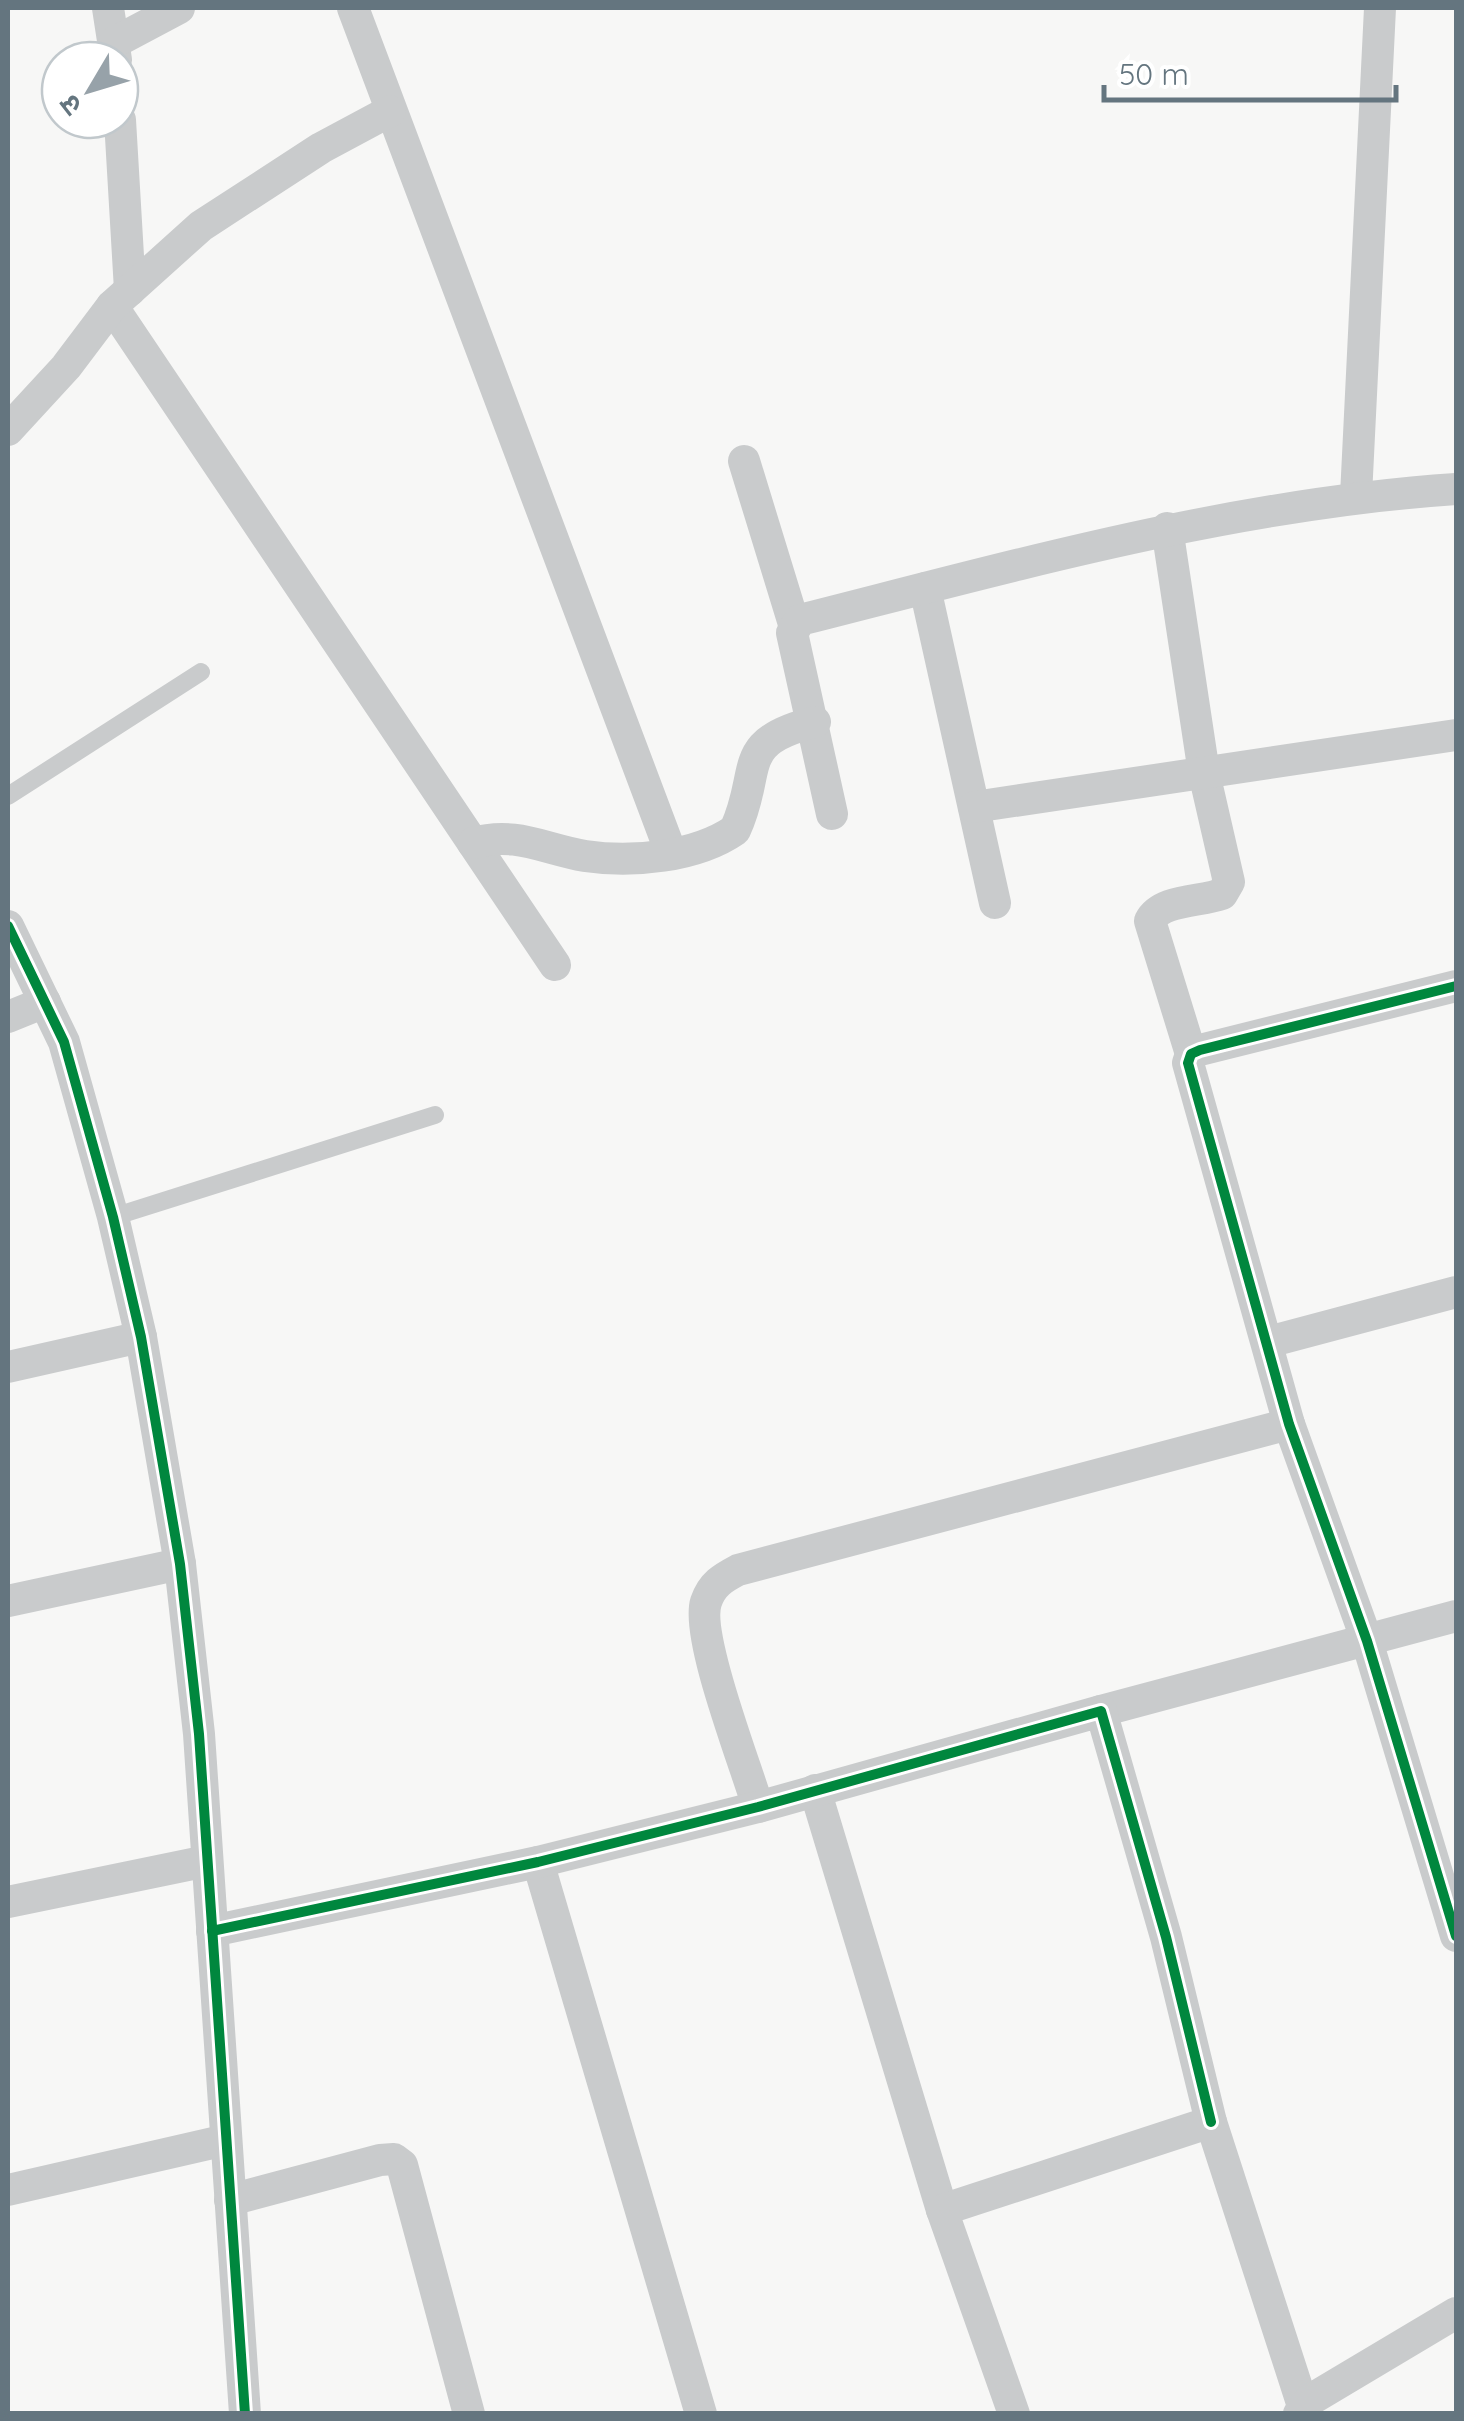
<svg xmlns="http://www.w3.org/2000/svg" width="1464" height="2421" font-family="Quicksand,'Noto Sans Devanagari',sans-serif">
<rect width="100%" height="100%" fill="#f7f7f6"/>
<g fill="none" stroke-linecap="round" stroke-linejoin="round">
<!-- lane -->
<g stroke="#c9cbcc" stroke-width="18">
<path d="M8,796L201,672"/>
<path d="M113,1217L435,1115"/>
</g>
<!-- street -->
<g stroke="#c9cbcc" stroke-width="32">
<path d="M108,8L116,60"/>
<path d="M353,8L671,853"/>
<path d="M115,42L179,8"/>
<path d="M120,120L130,290"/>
<path d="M112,306L555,965"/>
<path d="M8,430L66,367L112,306L201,226L321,148L390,111"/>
<path d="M744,461L794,624"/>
<path d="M1356,496L1380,8"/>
<path d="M1167,528L1204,773L1229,882L1222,894C1200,902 1161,899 1150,921L1191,1054"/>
<path d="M925,588L995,903"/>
<path d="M974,807L1456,735"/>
<path d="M832,814L792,633L800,620C1017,565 1233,504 1456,489"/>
<path d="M473,843C516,831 544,849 585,856C632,863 696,857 735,830C763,770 733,742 815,722"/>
<path d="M8,926L64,1042L113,1217L141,1337L180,1564L199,1734L245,2414"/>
<path d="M1456,986L1200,1050L1191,1054L1188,1063L1289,1424L1367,1641L1456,1936"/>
<path d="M8,1017L45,1002"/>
<path d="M1268,1342L1456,1292"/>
<path d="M8,1367L141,1337"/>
<path d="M8,1601L180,1564"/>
<path d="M1101,1711L1456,1616"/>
<path d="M815,1790L942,2210"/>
<path d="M758,1807C746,1766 695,1636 706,1602C712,1584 723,1578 738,1570L1289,1424"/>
<path d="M538,1862L701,2414"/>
<path d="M8,1902L207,1861"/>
<path d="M212,1931L538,1862L758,1807L1101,1711L1166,1937L1211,2122"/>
<path d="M8,2190L226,2140"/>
<path d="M230,2200L380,2160L394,2159L402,2165L469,2414"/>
<path d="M1014,2414L942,2210L1211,2122L1303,2406"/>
<path d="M1299,2414L1310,2400L1456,2313"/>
</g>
<defs>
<g id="cycleway">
<path d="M8,926L64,1042L113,1217L141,1337L180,1564L199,1734L245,2414"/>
<path d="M1456,986L1200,1050L1191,1054L1188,1063L1289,1424L1367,1641L1456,1936"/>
<path d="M212,1931L538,1862L758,1807L1101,1711L1166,1937L1211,2122"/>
</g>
</defs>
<!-- cycleway casing -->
<use href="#cycleway" stroke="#fff" stroke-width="16"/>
<!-- cycleway -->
<use href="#cycleway" stroke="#00873e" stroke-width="10"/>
</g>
<!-- border -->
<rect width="1464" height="2421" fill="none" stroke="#64757f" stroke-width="20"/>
<!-- north arrow -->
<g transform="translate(90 90) rotate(232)"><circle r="48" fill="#ffffff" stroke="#c1c8cc" stroke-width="2.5"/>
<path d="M0-8L18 38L0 25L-18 38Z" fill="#97a2a9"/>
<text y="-15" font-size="28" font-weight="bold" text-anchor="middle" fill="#64757f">उ</text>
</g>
<!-- scale -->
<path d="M1104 85v15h292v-15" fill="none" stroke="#64757f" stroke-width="5"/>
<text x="1119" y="85" font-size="30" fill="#64757f" stroke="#ffffff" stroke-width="8" paint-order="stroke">50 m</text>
</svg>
